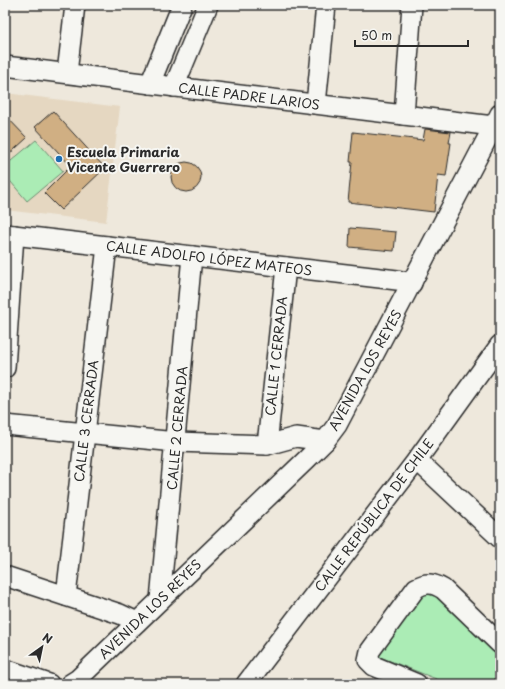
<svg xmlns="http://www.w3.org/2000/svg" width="505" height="689" font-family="'Playpen Sans',sans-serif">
<rect width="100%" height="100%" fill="#eee8dc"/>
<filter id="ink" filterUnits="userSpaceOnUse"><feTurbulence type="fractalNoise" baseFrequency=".025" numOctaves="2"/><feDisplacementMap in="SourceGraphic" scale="8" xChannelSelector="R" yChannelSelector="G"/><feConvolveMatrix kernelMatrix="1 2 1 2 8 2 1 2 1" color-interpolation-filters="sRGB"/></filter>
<g filter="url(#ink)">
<!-- built -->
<path fill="#e5d7c1" d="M5,93L120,107L106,222L5,210Z"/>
<!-- green -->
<g fill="#abecb5" stroke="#6b8c70">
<path d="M36,140L63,171L27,201L5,175V166Z"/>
<path d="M423,591H432L500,655V684H449L375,655Z"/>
</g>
<!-- building -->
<g fill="#d0af83" stroke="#2b2b2b">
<path d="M53,111L105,168L61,210L44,193L71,166L35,127Z"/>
<path d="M5,115L27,138L5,158Z"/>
<path d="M425,129L451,132L449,143H451L446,176L438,175L434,212L348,202L352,162H350L353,132L423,140Z"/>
<circle cx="186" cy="177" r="15"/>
<path d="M350,228L396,232L394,251L349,247Z"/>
</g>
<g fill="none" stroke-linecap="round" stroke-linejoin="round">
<defs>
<g id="minor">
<path d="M5,66L493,126"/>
<path d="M67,73L75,5"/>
<path d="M150,84L182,5"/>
<path d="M174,87L208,5"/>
<path d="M316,104L326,5"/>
<path d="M404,115L412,5"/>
<path d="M5,234L397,280L412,283"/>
<path d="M5,368L14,235"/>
<path d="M5,425L176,442L267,445L296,437L325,441"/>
<path d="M267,445L286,267"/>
<path d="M417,460L500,538"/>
<path d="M5,576L120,614L137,622"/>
<path d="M66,596L107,246"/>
<path d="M160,600L192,256"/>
<path d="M5,669L49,684"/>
<path d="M70,684L78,679L307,459L325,441L337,425L500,114"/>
<path d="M246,684L417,460L500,345"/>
<path d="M417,684L374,666L368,660L370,651L416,588C426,582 433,583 443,589L500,644"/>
</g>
</defs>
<!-- minor casing -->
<use href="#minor" stroke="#2b2b2b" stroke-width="22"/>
<!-- minor -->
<use href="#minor" stroke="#f6f6f2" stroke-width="19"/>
</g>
</g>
<!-- markers -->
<circle fill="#1f6fb2" stroke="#f6f6f2" stroke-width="1.5" cx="59" cy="159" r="4"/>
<g text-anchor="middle" stroke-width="4" stroke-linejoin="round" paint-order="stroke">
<!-- street labels -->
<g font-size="13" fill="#2b2b2b" stroke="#f6f6f2">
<text transform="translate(249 96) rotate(7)" y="5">CALLE PADRE LARIOS</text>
<text transform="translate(209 258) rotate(7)" y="5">CALLE ADOLFO LÓPEZ MATEOS</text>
<text transform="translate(276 356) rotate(-84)" y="5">CALLE 1 CERRADA</text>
<text transform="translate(365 370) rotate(-61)" y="5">AVENIDA LOS REYES</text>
<text transform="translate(86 421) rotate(-83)" y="5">CALLE 3 CERRADA</text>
<text transform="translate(177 428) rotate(-85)" y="5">CALLE 2 CERRADA</text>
<text transform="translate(374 515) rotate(-53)" y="5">CALLE REPÚBLICA DE CHILE</text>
<text transform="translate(150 609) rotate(-44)" y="5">AVENIDA LOS REYES</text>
</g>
<!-- poi labels -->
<g font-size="13" font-weight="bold" fill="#2b2b2b" stroke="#f6f6f2" text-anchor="start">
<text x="67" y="157">Escuela Primaria<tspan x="67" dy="15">Vicente Guerrero</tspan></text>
</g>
</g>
<!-- margin -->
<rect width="505" height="689" fill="none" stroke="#f6f6f2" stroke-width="20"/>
<rect x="10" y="10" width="485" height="669" fill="none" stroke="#2b2b2b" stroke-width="1.5" filter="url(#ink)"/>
<!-- north arrow -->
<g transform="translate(42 647) rotate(33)" stroke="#f6f6f2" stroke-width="3" paint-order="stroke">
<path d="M0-3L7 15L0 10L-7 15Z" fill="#2b2b2b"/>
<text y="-6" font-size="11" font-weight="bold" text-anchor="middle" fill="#2b2b2b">N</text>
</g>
<!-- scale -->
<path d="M355 40v6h113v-6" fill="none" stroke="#2b2b2b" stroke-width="2"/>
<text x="361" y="40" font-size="12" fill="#2b2b2b" stroke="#f6f6f2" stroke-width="3" paint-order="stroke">50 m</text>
</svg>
